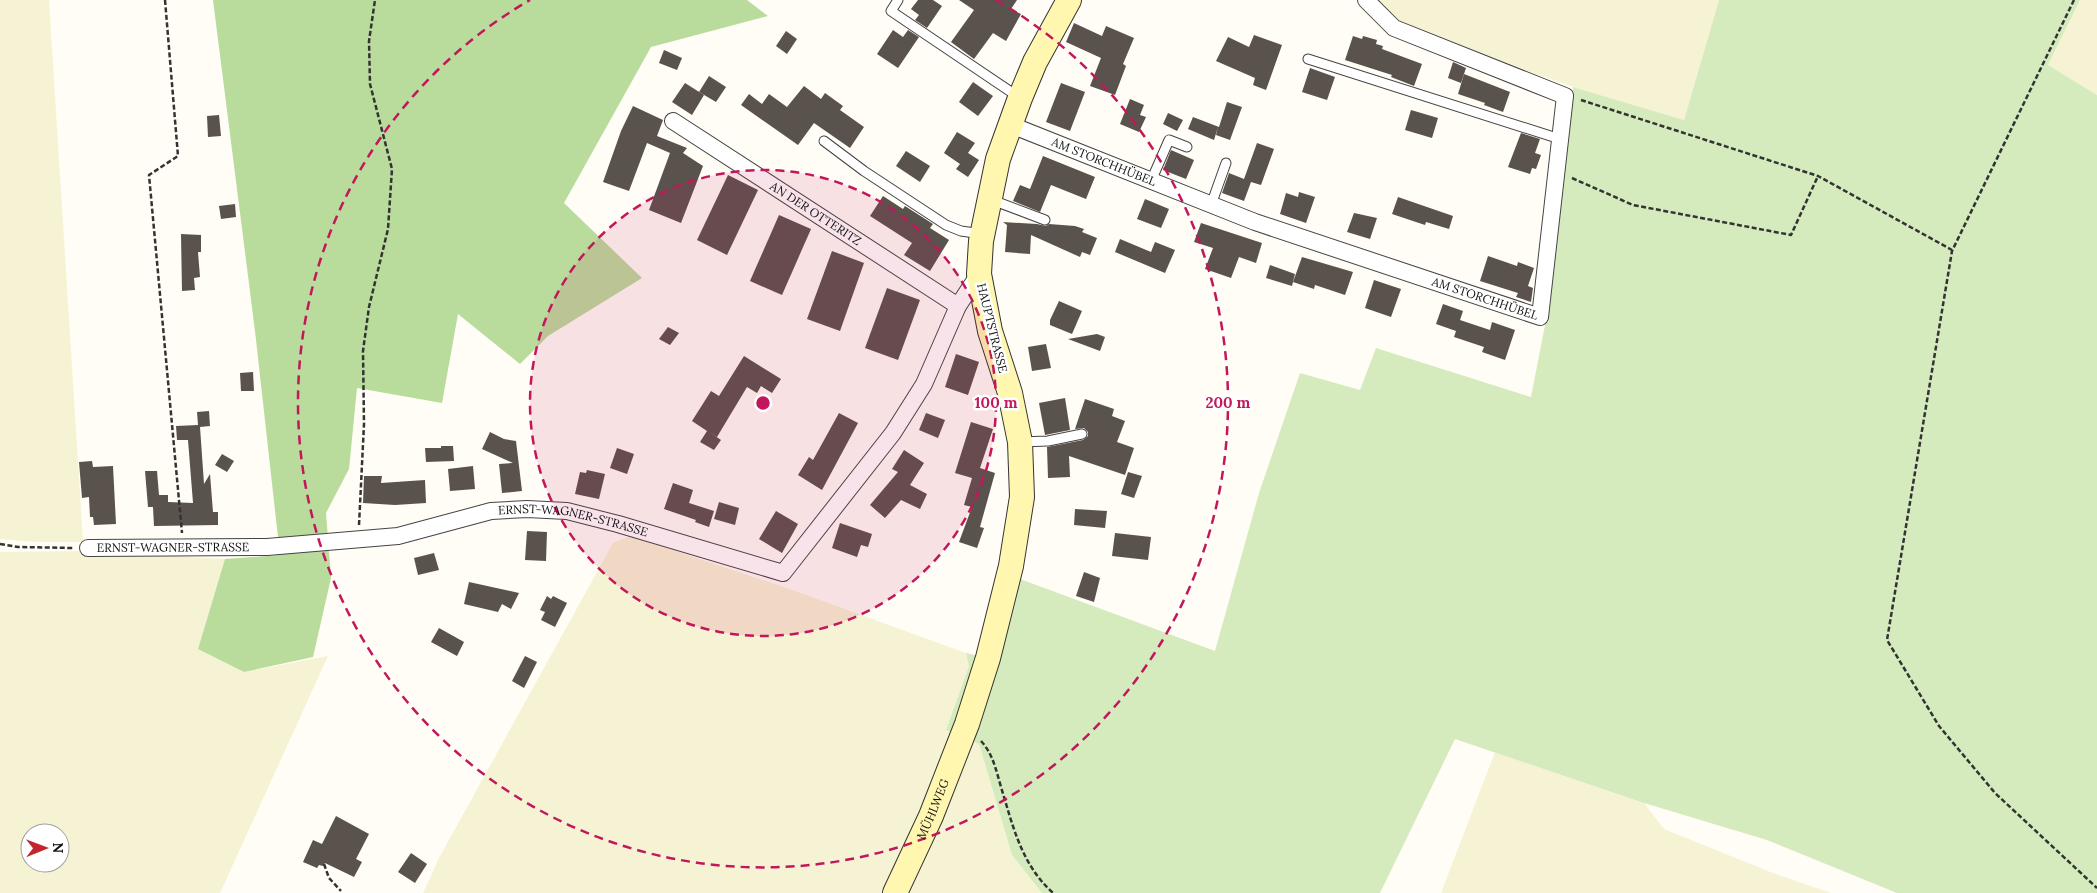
<svg xmlns="http://www.w3.org/2000/svg" width="2097" height="893" font-family="Lora,serif">
<rect width="100%" height="100%" fill="#fffdf5"/>
<!-- farmland -->
<g fill="#f6f3d4" fill-rule="evenodd">
<path d="M0,0H49L83,542H36L0,539Z"/>
<path d="M1375,0H1719L1684,120L1573,87L1396,25Z"/>
<path d="M2080,0H2097V95L2048,65Z"/>
<path d="M630,536L784,587L966,653L969,666L946,730L979,744L1012,855L1042,893H423L439,858L613,543Z"/>
<path d="M83,551L225,559L198,649L244,672L328,656L220,893H0V552ZM30,833H60V863H30Z"/>
<path d="M1495,752L1644,803L1664,829L1773,873L1831,893H1441Z"/>
</g>
<!-- green -->
<path fill="#d5ebbd" d="M1719,0H2080L2048,65L2097,95V893H1897L1767,840L1644,803L1455,739L1380,893H1042L1012,855L979,744L946,730L969,666L966,653L988,658L1020,579L1215,651L1259,493L1300,373L1360,390L1376,348L1531,397L1547,315L1573,87L1684,120Z"/>
<!-- forest -->
<path fill="#b9dc9c" d="M213,0H747L768,16L651,47L564,203L642,278L548,336L520,364L458,314L442,403L357,388L349,469L326,513L331,578L313,657L244,672L198,649L225,559L280,555L255,331Z"/>
<!-- building -->
<g fill="#5a524d">
<path d="M918,0H933L942,6L927,28L915,20L919,15L911,9Z"/>
<path d="M959,0H1017L1011,9L1021,14L1006,41L993,33L974,59L951,42L974,10Z"/>
<path d="M1074,23L1102,36L1106,26L1134,38L1123,64L1126,66L1115,95L1090,86L1101,58L1066,42Z"/>
<path d="M893,30L903,37L908,30L919,37L898,68L877,54Z"/>
<path d="M786,31L797,39L787,54L776,46Z"/>
<path d="M1254,35L1282,45L1266,90L1253,85L1255,78L1216,61L1228,37L1249,47Z"/>
<path d="M1353,36L1362,39L1363,36L1377,40L1376,44L1383,46L1382,49L1422,64L1414,86L1391,77L1392,75L1345,60Z"/>
<path d="M664,50L682,58L677,70L659,63Z"/>
<path d="M1453,62L1466,68L1461,83L1448,78Z"/>
<path d="M1310,68L1335,77L1327,100L1302,92Z"/>
<path d="M1464,74L1510,92L1503,112L1484,105L1485,103L1458,94Z"/>
<path d="M709,76L726,87L716,102L699,92Z"/>
<path d="M973,82L993,96L978,116L959,102Z"/>
<path d="M685,83L704,95L692,115L672,102Z"/>
<path d="M1061,83L1085,92L1070,131L1046,122Z"/>
<path d="M804,86L821,99L825,93L843,106L840,110L864,127L850,148L814,123L798,145L741,105L749,94L762,104L769,94L787,107Z"/>
<path d="M1130,99L1144,105L1140,115L1146,117L1139,132L1120,124Z"/>
<path d="M1227,102L1242,107L1230,140L1216,135L1218,127L1214,140L1188,129L1193,117L1219,127Z"/>
<path d="M633,106L663,120L657,136L687,148L683,153L703,166L681,223L649,210L670,153L647,143L629,191L603,182L621,131Z"/>
<path d="M1411,110L1438,118L1432,138L1405,130Z"/>
<path d="M1168,113L1183,120L1177,131L1163,124Z"/>
<path d="M219,115L221,136L208,137L207,116Z"/>
<path d="M957,132L975,143L968,153L979,160L968,177L956,169L960,164L944,153Z"/>
<path d="M1521,133L1540,139L1535,153L1541,155L1536,169L1532,168L1530,174L1508,167Z"/>
<path d="M1257,143L1274,149L1261,185L1251,182L1244,201L1222,193L1229,173L1244,179Z"/>
<path d="M1171,150L1194,160L1186,179L1163,170Z"/>
<path d="M906,151L930,166L920,182L896,166Z"/>
<path d="M1043,156L1095,177L1086,199L1051,185L1040,212L1013,201L1020,185L1030,189Z"/>
<path d="M728,175L758,190L727,255L697,240Z"/>
<path d="M1299,192L1315,197L1306,223L1280,214L1286,193L1298,197Z"/>
<path d="M883,196L903,209L905,206L933,224L930,228L949,240L930,271L904,255L912,243L870,216Z"/>
<path d="M1398,197L1453,216L1449,229L1426,222L1425,225L1392,214Z"/>
<path d="M1145,199L1169,209L1161,228L1137,219Z"/>
<path d="M235,204L236,217L221,219L219,206Z"/>
<path d="M1354,213L1377,218L1370,239L1347,232Z"/>
<path d="M779,215L811,229L782,295L750,281Z"/>
<path d="M1003,222L1037,224L1046,226L1049,224L1075,226L1084,229L1082,232L1097,238L1090,255L1082,252L1080,257L1031,235L1030,254L1005,252L1007,225Z"/>
<path d="M1201,223L1262,243L1256,263L1239,257L1231,278L1205,269L1213,248L1194,242Z"/>
<path d="M181,234L201,235V252H198L200,277L194,278L195,290L182,291Z"/>
<path d="M1120,239L1151,252L1155,242L1175,250L1165,273L1115,252Z"/>
<path d="M832,251L864,263L840,331L807,319Z"/>
<path d="M1488,256L1517,266L1518,262L1534,268L1528,286L1533,288L1531,302L1516,297L1518,293L1480,281Z"/>
<path d="M1302,257L1353,272L1345,295L1315,285L1314,289L1293,282Z"/>
<path d="M1270,265L1295,274L1292,286L1266,278Z"/>
<path d="M1374,280L1401,289L1391,317L1365,308Z"/>
<path d="M887,288L920,300L898,360L865,348Z"/>
<path d="M1059,301L1082,311L1072,334L1050,325V320Z"/>
<path d="M1443,304L1463,311L1460,320L1490,330L1492,322L1515,330L1505,360L1482,352L1484,347L1454,337L1456,331L1436,324Z"/>
<path d="M668,327L679,333L670,345L659,339Z"/>
<path d="M1097,334L1105,337L1100,351L1068,339Z"/>
<path d="M1046,344L1051,368L1032,371L1028,347Z"/>
<path d="M956,354L979,362L968,395L945,387Z"/>
<path d="M744,356L781,379L772,393L761,386L757,393L747,387L717,437L708,431L721,440L714,450L700,442L707,431L692,421L711,391L719,396Z"/>
<path d="M253,372L254,391H241L240,373Z"/>
<path d="M1065,398L1070,430L1045,435L1039,403Z"/>
<path d="M1085,399L1114,409L1112,416L1125,421L1117,442L1134,448L1125,475L1069,456L1070,477L1048,478L1047,447L1083,440L1088,436V432L1084,428L1075,429Z"/>
<path d="M209,411L210,426L200,427L204,484L210,474L213,512H218V525L154,526L153,507H148L145,471H157L159,495H168V502L193,503L188,440H177L176,426L198,425L197,412Z"/>
<path d="M839,413L858,423L822,490L798,475L809,457L813,460Z"/>
<path d="M926,413L945,420L938,438L919,430Z"/>
<path d="M971,422L993,429L980,468L995,473L980,527L984,528L977,548L959,542L972,507L964,505L972,478L955,473Z"/>
<path d="M490,432L504,439L516,441L522,491L502,493L499,464L513,463L482,449Z"/>
<path d="M441,446H453L454,461L426,462L425,448H441Z"/>
<path d="M617,448L634,454L627,474L610,468Z"/>
<path d="M904,450L924,463L910,485L927,494L920,509L901,500L885,518L870,505L898,472L892,469Z"/>
<path d="M222,454L234,461L227,472L215,465Z"/>
<path d="M92,461L93,467L113,466L116,524L94,525L93,517H90L89,497L82,498L79,462Z"/>
<path d="M473,466L475,489L450,491L448,469Z"/>
<path d="M587,470L605,474L599,499L575,494L580,472L586,473Z"/>
<path d="M1128,472L1142,476L1134,498L1121,494Z"/>
<path d="M364,476H382L381,483L425,480L426,503L395,505L363,503Z"/>
<path d="M673,483L693,490L689,503L714,511L709,527L695,522L696,520L664,509Z"/>
<path d="M719,502L739,508L735,525L714,519Z"/>
<path d="M1075,509L1107,511L1105,528L1074,525Z"/>
<path d="M776,511L798,524L782,553L759,539Z"/>
<path d="M840,523L872,534L868,547L861,545L857,557L832,548Z"/>
<path d="M527,531L547,532L546,561L525,560Z"/>
<path d="M1115,533L1151,537L1148,560L1112,556Z"/>
<path d="M434,553L439,570L418,575L414,558Z"/>
<path d="M1084,572L1100,578L1094,602L1076,596Z"/>
<path d="M469,582L519,593L511,609L502,604L498,612L464,604Z"/>
<path d="M547,596L551,599L553,596L567,603L555,627L541,620L545,612L540,610Z"/>
<path d="M439,628L464,642L457,656L431,642Z"/>
<path d="M525,656L537,662L524,688L512,681Z"/>
<path d="M336,816L369,834L356,859L362,862L354,877L325,863L323,866L319,865L317,868L303,862L313,840L322,844Z"/>
<path d="M411,853L427,864L415,883L398,872Z"/>
</g>
<g fill="none" stroke-linecap="round" stroke-linejoin="round">
<defs>
<g id="lane">
<path d="M898,0L891,11L1020,98"/>
<path d="M1308,59L1560,139"/>
<path d="M824,141L864,171L946,225L961,231L982,234"/>
<path d="M1151,181L1169,140L1187,147"/>
<path d="M992,200L1045,220"/>
<path d="M1211,205L1226,163"/>
<path d="M1020,442L1048,441L1082,434"/>
</g>
<g id="street">
<path id="s1" d="M673,121L958,306"/>
<path id="s2" d="M1011,125L1255,222L1540,317L1565,96L1394,28L1366,0"/>
<path id="s3" d="M88,548L267,547L398,536L491,511L527,509L567,511L618,524L783,573L893,433L924,384L958,306L979,274"/>
</g>
<g id="secondary">
<path id="s4" d="M895,893L931,816L967,724L988,658L1011,566L1022,497L1020,442L1010,393L990,331L979,274L981,241L998,159L1020,98L1035,62L1069,0"/>
</g>
</defs>
<!-- lane casing -->
<use href="#lane" stroke="#444" stroke-width="11"/>
<!-- street casing -->
<use href="#street" stroke="#444" stroke-width="18"/>
<!-- secondary casing -->
<use href="#secondary" stroke="#333" stroke-width="26"/>
<!-- path -->
<g stroke="#333" stroke-width="2.5" stroke-dasharray="5 2.5" stroke-linecap="butt">
<path d="M165,0L178,156L149,175L182,533"/>
<path d="M2074,0L1952,251L1887,640L1939,726L1995,793L2097,888"/>
<path d="M1581,100L1818,176L1952,250"/>
<path d="M1572,178L1633,205L1791,235L1818,176"/>
<path d="M359,525L364,424L363,351L369,307L388,229L392,169L370,84L369,41L375,0"/>
<path d="M0,544L18,547L74,548"/>
<path d="M981,741C993,754 996,770 1001,787C1013,826 1021,864 1053,893"/>
<path d="M324,864L329,878L341,891"/>
</g>
<!-- lane -->
<use href="#lane" stroke="#fff" stroke-width="9"/>
<!-- street -->
<use href="#street" stroke="#fff" stroke-width="16"/>
<!-- secondary -->
<use href="#secondary" stroke="#fff6b0" stroke-width="24"/>
</g>
<!-- distance rings -->
<circle cx="763" cy="403" r="233" fill="#c2185b" fill-opacity=".12"/>
<g fill="none" stroke="#c2185b" stroke-width="2.5" stroke-dasharray="9 6">
<circle cx="763" cy="403" r="233"/>
<path d="M996 0A465 465 0 1 1 530 0"/>
</g>
<g text-anchor="middle" stroke-width="5" stroke-linejoin="round" paint-order="stroke">
<!-- street labels -->
<g font-size="12" fill="#111" stroke="#fff">
<text dy="4" stroke="none"><textPath href="#s2" startOffset="100">AM STORCHHÜBEL</textPath></text>
<text dy="4" stroke="none"><textPath href="#s1" startOffset="170">AN DER OTTERITZ</textPath></text>
<text dy="4" stroke="none"><textPath href="#s2" startOffset="505">AM STORCHHÜBEL</textPath></text>
<text transform="translate(992 328) rotate(76)" y="4">HAUPTSTRASSE</text>
<text dy="4" stroke="none"><textPath href="#s3" startOffset="490">ERNST-WAGNER-STRASSE</textPath></text>
<text dy="4" stroke="none"><textPath href="#s3" startOffset="85">ERNST-WAGNER-STRASSE</textPath></text>
<text dy="4" stroke="none"><textPath href="#s4" startOffset="92">MÜHLWEG</textPath></text>
</g>
</g>
<circle cx="763" cy="403" r="8" fill="#c2185b" stroke="#fff" stroke-width="2.5"/>
<g font-size="15" text-anchor="middle" font-weight="bold" fill="#c2185b" stroke="#fff" stroke-width="5" stroke-linejoin="round" paint-order="stroke">
<text x="996" y="408">100 m</text>
<text x="1228" y="408">200 m</text>
</g>
<!-- north arrow -->
<g transform="translate(45 848) rotate(89)"><circle r="24" fill="#ffffff" stroke="#a0a0a0"/>
<path d="M0-4L9 19L0 12L-9 19Z" fill="#c4262e"/>
<text y="-8" font-size="14" font-weight="bold" text-anchor="middle" fill="#111111">N</text>
</g>
</svg>
